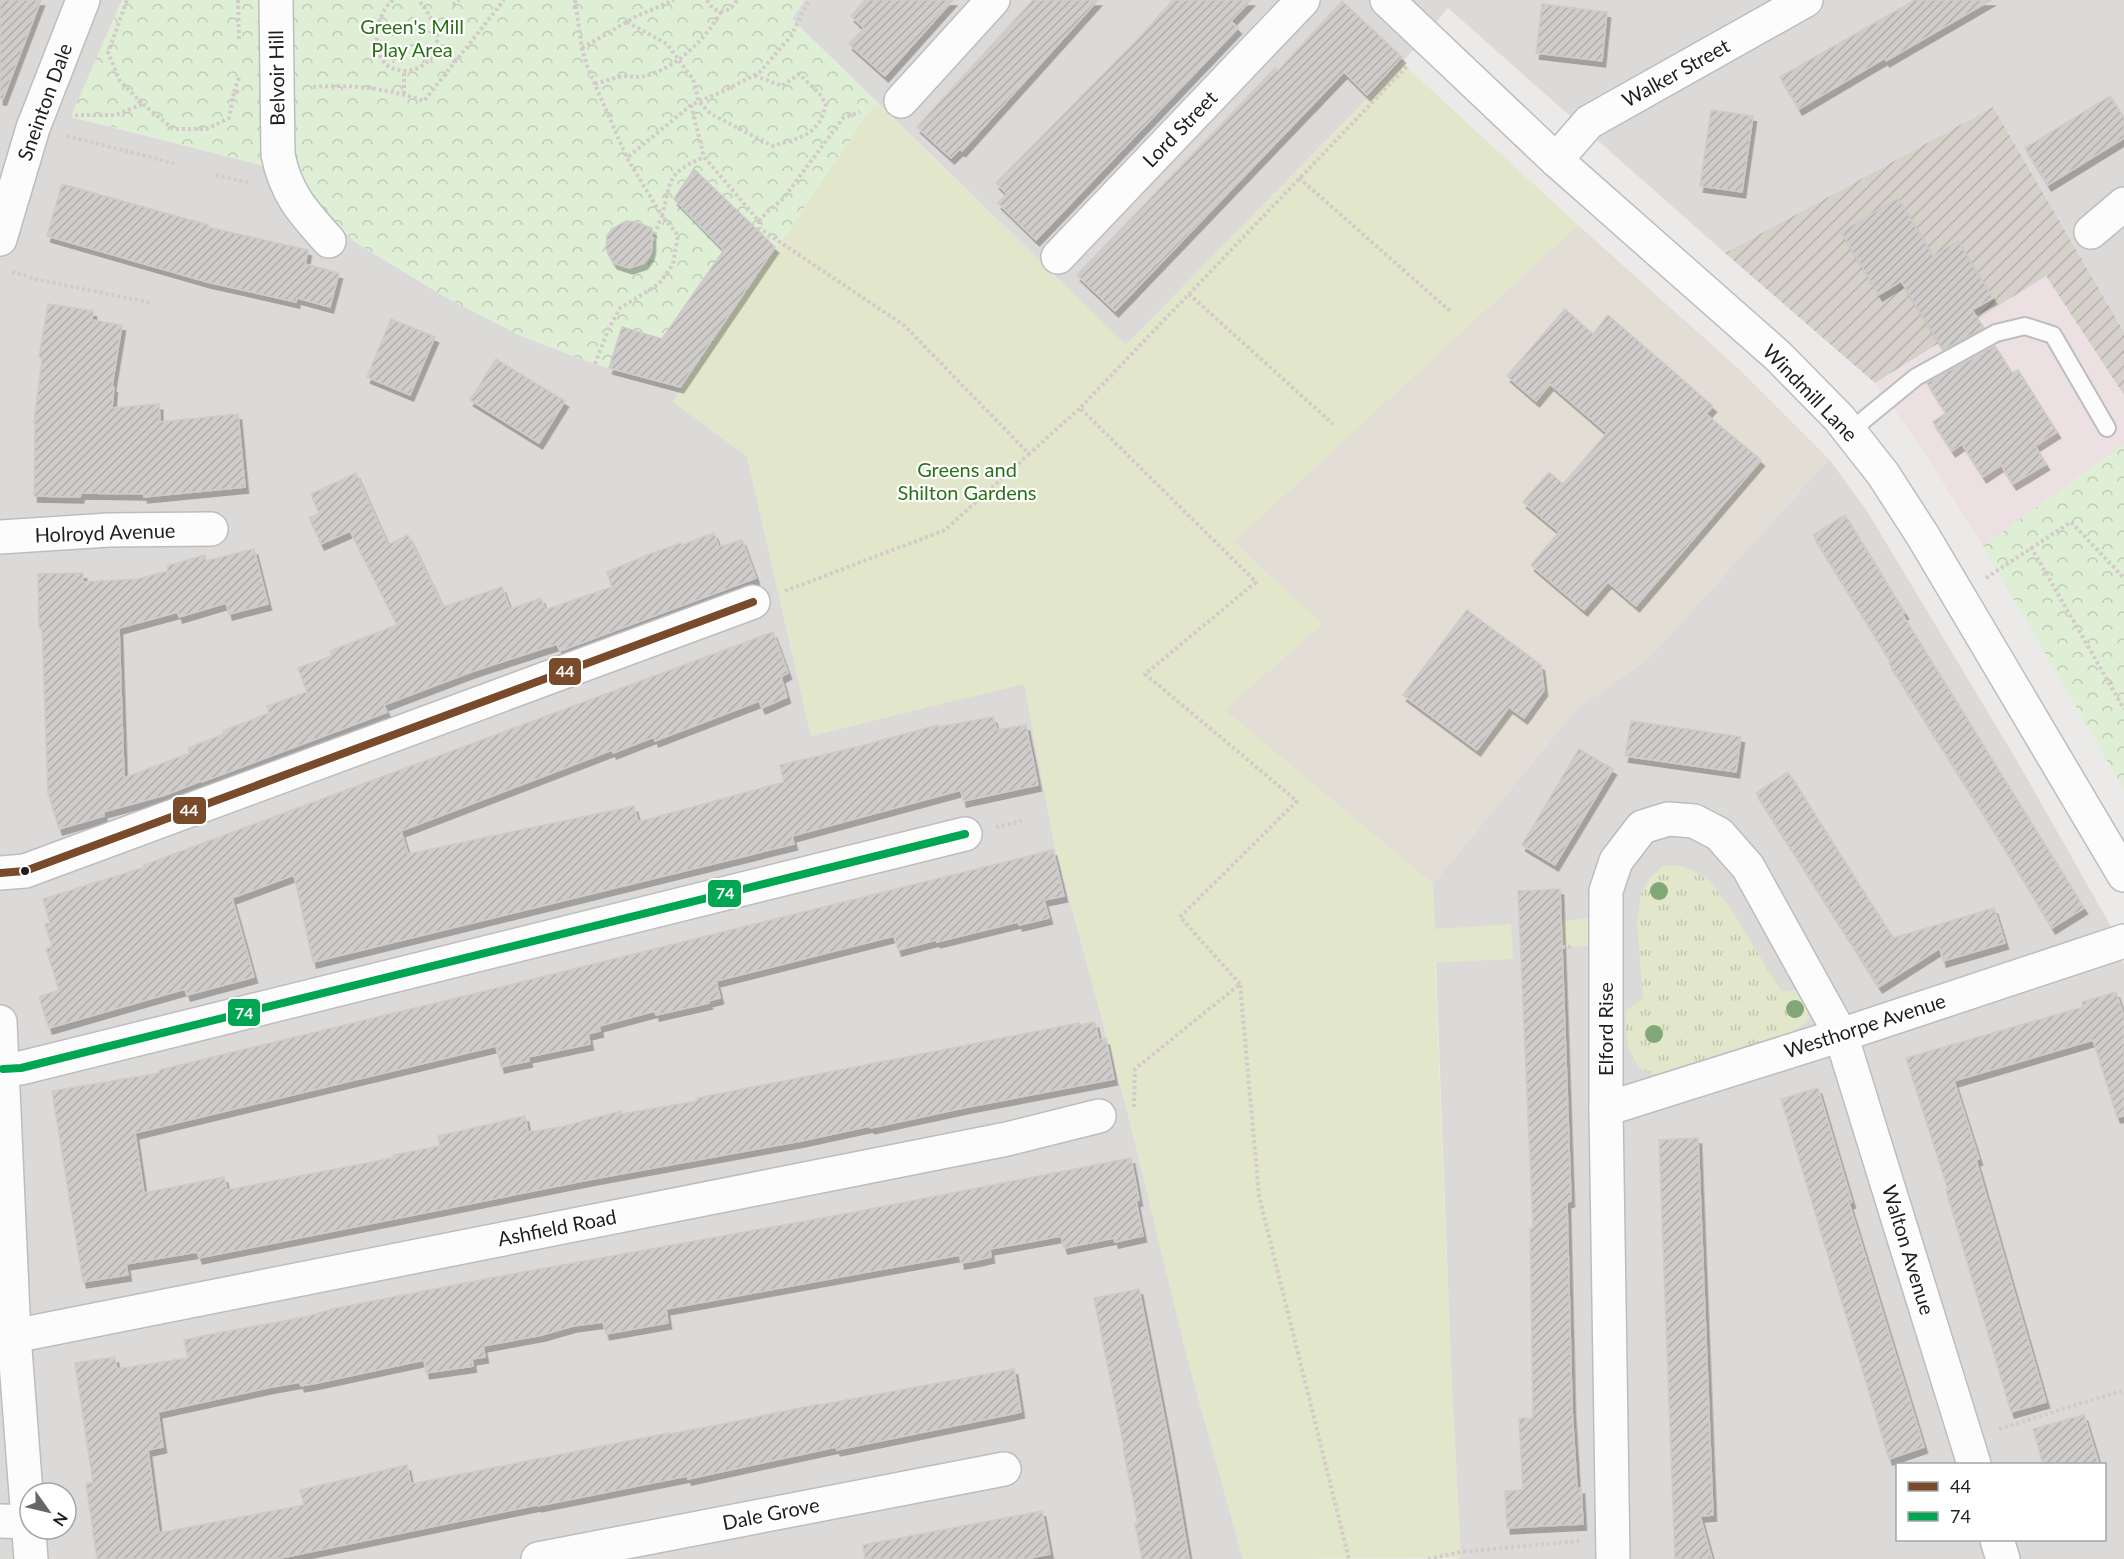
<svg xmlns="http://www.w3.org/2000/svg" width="2124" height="1559" font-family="Lato,sans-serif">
<defs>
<pattern id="construction-furrows" width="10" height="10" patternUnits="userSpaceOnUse" patternTransform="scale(1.5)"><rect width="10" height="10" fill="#d5d1ca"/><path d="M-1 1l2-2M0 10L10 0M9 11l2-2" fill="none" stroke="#b6b3ad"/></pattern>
<pattern id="grass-tufts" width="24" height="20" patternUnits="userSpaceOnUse" patternTransform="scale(1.5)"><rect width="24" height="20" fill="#e2e6ca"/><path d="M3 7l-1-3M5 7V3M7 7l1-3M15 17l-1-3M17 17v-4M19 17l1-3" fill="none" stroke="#c1c5ad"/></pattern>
<pattern id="park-crowns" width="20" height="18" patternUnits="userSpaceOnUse" patternTransform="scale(1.5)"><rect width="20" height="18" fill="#deefd6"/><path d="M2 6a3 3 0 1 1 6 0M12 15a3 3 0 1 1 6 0" fill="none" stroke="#beccb7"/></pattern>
<pattern id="building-hatch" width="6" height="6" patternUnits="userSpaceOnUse" patternTransform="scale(1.5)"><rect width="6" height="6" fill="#cfcccb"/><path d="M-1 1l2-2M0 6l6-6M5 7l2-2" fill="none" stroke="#b1afae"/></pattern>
<filter id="shadow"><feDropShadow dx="3.5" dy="6" stdDeviation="0" flood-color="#0004"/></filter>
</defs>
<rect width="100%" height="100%" fill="#eceae8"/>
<!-- built -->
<g fill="#dbdad9" fill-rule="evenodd">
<path d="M0,0H122L71,117L300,175L325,213L355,242L445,297L521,336L595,364L682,388L673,402L747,456L811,736L1024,683L1054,843L1129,1118L1187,1357L1243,1559H0ZM30,1493H66V1529H30Z"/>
<path d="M805,0H2124V332L1993,107L1725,253L1448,8L1402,63L1126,345L792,19Z"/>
<path d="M1829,459L1867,511L2016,759L2113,930L2124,965V1559H1456L1461,1557L1452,1391L1433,884L1576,709L1647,660ZM1898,1464H2104V1540H1898Z"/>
</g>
<!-- commercial -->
<path fill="#ede0e2" d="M2046,276L2124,395V444L1983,546L1920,446L1875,383Z"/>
<!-- education -->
<path fill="#e3ded5" d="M1578,225L1740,370L1829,459L1647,660L1576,709L1433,884L1224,710L1322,624L1233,542Z"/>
<!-- construction -->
<path fill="url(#construction-furrows)" d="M1993,107L2124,332V395L2046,276L1875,383L1725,253Z"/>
<!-- grass -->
<path fill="url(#grass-tufts)" d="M1679,865L1694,871L1709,881L1727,903L1781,991L1807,990C1813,1020 1814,1020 1787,1034L1654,1075C1625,1065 1627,1038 1625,1011L1643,998L1637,923L1641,894L1650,878L1663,866Z"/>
<!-- park -->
<g fill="url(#park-crowns)">
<path d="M122,0H805L792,19L876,102L682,388L595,364L521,336L445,297L355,242L325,213L300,175L71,116Z"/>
<path d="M2124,444V790L1983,546Z"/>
</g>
<!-- garden -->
<g fill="#e2e6ca">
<path d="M1402,63L1578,225L1234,542L1322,624L1225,710L1433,884L1435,929L1511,924L1513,959L1435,963L1452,1391L1461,1558L1243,1559L1187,1357L1129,1118L1054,843L1024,684L811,736L747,456L673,402L876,102L1126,345Z"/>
<path d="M1593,918L1595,946L1562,947L1561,921Z"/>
</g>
<!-- building -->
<g fill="url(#building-hatch)" stroke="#cfcbc9" stroke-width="1.5" filter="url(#shadow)">
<path d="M0,0H41L3,99H0Z"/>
<path d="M865,0H953L885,76L849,44L864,28L851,16Z"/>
<path d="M1033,0H1098L962,151L960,149L951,158L917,127Z"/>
<path d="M1173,0H1251L1231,21L1238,28L1036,240L998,203L1007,194L996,183L1140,37Z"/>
<path d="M1915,0H1991L1886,61L1885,58L1799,109L1780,77Z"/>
<path d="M1342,1L1402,57L1367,95L1344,72L1115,311L1077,275L1260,84L1275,68L1278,71Z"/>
<path d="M1542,4L1607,12L1602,61L1536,53Z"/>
<path d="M2110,96L2124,118V138L2048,185L2025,148Z"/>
<path d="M1711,110L1753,116L1742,192L1700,186Z"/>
<path d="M694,169L775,247L680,387L609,368L622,327L662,339L724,250L674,199Z"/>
<path d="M62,184L208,225L207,227L308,250L305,264L339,273L330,307L297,298L296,302L207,282L47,236Z"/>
<path d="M1898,198L1933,256L1958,241L1993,298L1972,310L1984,328L1943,350L1901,281L1879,295L1841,232Z"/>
<path d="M626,221L635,222L652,228V248L650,255L644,263L629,268L614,263L609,256L606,248L607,236L612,229Z"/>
<path d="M48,304L93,311L92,320L122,325L112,386L114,387L112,408L159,404L160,422L238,414L245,487L144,497V494L81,493L80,497L34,496L35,423H34L42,358L39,357Z"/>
<path d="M1565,309L1593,334L1608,315L1713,406L1706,414L1761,460L1636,606L1608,582L1584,610L1531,565L1559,532L1523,502L1549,472L1563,484L1607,433L1550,384L1536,401L1507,376Z"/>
<path d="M391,319L435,337L410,395L367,377Z"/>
<path d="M1995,346L2012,373L2018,370L2057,432L2035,446L2046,464L2013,484L2001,465L1983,477L1962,444L1952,451L1933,422L1946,413L1927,383Z"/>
<path d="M496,359L565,401L539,443L470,400Z"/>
<path d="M356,473L388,545L408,535L443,607L502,587L510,609L541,598L545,610L612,587L607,572L650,554L681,543L682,545L714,533L719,547L742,540L756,578L560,651L557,644L471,672L384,705L387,712L369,719L202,782L201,781L165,795L103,812L104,816L59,829L48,793L42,628H39L38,574L83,573V582L138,579L168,571L167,566L205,555L206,561L254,549L268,604L229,614L226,603L179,617L178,612L119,628L124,778L190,753L188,748L224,734L223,731L269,713L267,706L307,692L298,668L332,656L330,651L397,625L350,531L321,544L309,518L319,513L311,494Z"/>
<path d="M1845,515L1905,613L1902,614L2084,908L2052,928L1993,829L1889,663L1891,662L1813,535Z"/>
<path d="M1467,610L1541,665L1544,690L1524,718L1509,707L1477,750L1403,695Z"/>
<path d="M773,632L788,673L781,677L787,697L762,708L759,701L655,741L654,737L613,753L612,750L401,831L408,854L634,806L638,822L784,782L780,765L861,746L938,725V727L993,717L997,730L1026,725L1038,785L963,801L961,790L792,836L794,844L313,962L294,875L232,898L254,977L187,995L185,989L49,1028L39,997L59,990L46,949L52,947L45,924L50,923L43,899L145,867L144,865L163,858Z"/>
<path d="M1631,721L1741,737L1736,772L1625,756Z"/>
<path d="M1579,749L1613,769L1555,865L1522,845Z"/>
<path d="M1788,772L1893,938L1994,908L2005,943L1943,961L1940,948L1879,987L1756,793Z"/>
<path d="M1053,850L1064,896L1044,900L1049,918L1019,925L1018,922L937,942L936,940L898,950L894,936L724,979L716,981L720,998L708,1001L709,1003L656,1015L655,1011L599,1026L600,1031L588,1034L590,1044L528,1057L529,1061L501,1067L496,1046L135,1133L144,1193L224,1177L227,1190L393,1158V1155L440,1146L438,1136L525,1116L528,1132L561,1127L621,1111V1114L697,1101V1098L1079,1023V1025L1095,1022L1099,1040L1106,1039L1114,1079L968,1107L871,1128L870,1126L801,1141L593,1179L199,1258L197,1252L126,1264L128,1275L83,1282L52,1091L159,1073V1070L477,993Z"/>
<path d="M1560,889L1571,1201L1567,1202L1572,1409L1577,1489L1581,1488L1583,1524L1507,1528L1505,1491L1523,1490L1519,1418H1533L1530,1228H1533L1518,891Z"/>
<path d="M2116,992L2124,1017V1116L2117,1117L2093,1040L1954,1081L1979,1159L1976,1160L2046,1402L2011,1412L1946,1190H1948L1906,1058L2083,1007L2082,1002Z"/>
<path d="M1818,1088L1852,1202L1849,1203L1924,1447L1889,1459L1781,1099Z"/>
<path d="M1698,1138L1713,1515L1700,1516L1712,1559H1675L1659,1140Z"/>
<path d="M1131,1158L1139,1200L1136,1201L1143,1236L1115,1242L1114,1238L1064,1248L1061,1236L990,1249L991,1257L978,1260L961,1263L960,1255L666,1309L668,1323L606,1334L603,1322L573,1326L542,1335L483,1346L485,1357L472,1359L473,1366L426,1373L424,1360L317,1383L301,1386L300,1382L267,1388L158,1412L163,1447L148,1450L159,1533L304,1505L300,1490L407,1465L411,1484L669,1433V1434L713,1426L819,1404L820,1405L1014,1369L1021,1412L837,1450L836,1447L688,1479L687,1476L538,1506L537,1505L276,1559H97L86,1483H93L75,1363L115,1357L117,1369L188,1358L184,1340L207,1335L305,1317L337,1308L496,1277L855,1212Z"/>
<path d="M1139,1289L1170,1447L1189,1559H1142L1135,1524H1138L1123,1447H1124L1094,1298Z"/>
<path d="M2084,1415L2099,1464H2043L2033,1429Z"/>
<path d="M1042,1511L1050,1554L1025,1559H865L863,1545Z"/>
</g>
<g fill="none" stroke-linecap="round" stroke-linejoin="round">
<defs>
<path id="service" d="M1849,432L1916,377L1996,333L2025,326L2053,335L2107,428"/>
<g id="minor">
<path d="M276,0L278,155C286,194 303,212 329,241"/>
<path d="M1387,0L1556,160L1778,356L1839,418L1883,474L1923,536L2124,875"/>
<path d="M901,101L993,0"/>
<path d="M1556,160L1589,122L1806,0"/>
<path d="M2091,232L2124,204"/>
<path d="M1058,257L1303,0"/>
<path d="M0,537L109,530L211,529"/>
<path d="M0,873L25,871L753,602"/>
<path d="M3,1069L21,1068L965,834"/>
<path d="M1606,1109L1841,1035L2124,941"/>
<path d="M14,1336L1007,1139L1099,1116"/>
<path d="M0,1521L27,1522"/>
<path d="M1997,1540L2003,1559"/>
<path d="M538,1559L1004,1469"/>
<path d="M1613,1559L1606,1109V891L1616,861L1642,827L1668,819L1694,821L1719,834L1748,867L1841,1035L1974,1464"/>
</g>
<g id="tertiary">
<path d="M0,239L33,128L83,0"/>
<path d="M0,1022L14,1336L31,1559"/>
</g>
</defs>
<!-- service casing -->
<use href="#service" stroke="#bebdbd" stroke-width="20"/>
<!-- minor casing -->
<use href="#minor" stroke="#bebdbd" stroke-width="36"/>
<!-- tertiary casing -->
<use href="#tertiary" stroke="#bebdbd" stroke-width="36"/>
<!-- path -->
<g stroke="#d5c9cb" stroke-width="4" stroke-dasharray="3 3" stroke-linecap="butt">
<path d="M238,0L239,41"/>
<path d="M393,0C381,11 379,20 377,36C373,95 460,72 431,19C427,11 424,6 418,0"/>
<path d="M575,0L582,49L587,66L627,158"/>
<path d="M707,0C715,15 729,15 737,0"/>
<path d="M453,5L459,0"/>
<path d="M627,22L667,44L693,79L699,102L711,114L773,146C801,137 819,136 826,104L819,93L799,74L782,86L753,75"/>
<path d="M582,48L637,16L674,0"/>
<path d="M595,84C605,81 616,77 626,76C631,76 636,77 640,77C674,71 705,40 721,12"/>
<path d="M313,87C352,84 386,88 424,101L504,0"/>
<path d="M234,92L240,75"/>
<path d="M404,94V72"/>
<path d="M143,104L173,129H207L229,118L234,92H242"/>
<path d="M691,105L704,157L759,221L768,211L783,199L843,118L860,112"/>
<path d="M75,115H116L143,104L120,81L108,53L127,0"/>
<path d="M67,136L177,164"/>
<path d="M216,175L250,183"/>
<path d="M1299,178L1450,311"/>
<path d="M759,221V228L905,326L1029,454L1080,408"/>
<path d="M652,240L662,216L627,158L691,105L726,90L760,72L791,36L809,0"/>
<path d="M12,272L39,280L152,303"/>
<path d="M1189,294L1333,424"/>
<path d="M595,364L608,330L620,308L659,284L673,264L678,235L662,216C672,178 666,174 704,157"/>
<path d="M2031,547L2124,709"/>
<path d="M1986,578L2071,522L2124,578"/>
<path d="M785,591L945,530L1029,454"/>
<path d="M996,827L1022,821"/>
<path d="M1562,947H1572"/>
<path d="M1240,984L1180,917L1297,801L1145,674L1256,582L1080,408L1408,65"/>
<path d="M1134,1107L1135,1069L1240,984L1259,1196L1349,1559"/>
<path d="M1999,1429L2124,1390"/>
<path d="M1428,1559L1461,1552L1579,1541"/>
</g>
<!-- service -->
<use href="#service" stroke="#fcfcfc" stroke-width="16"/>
<!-- minor -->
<use href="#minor" stroke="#fcfcfc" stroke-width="33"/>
<!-- tertiary -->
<use href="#tertiary" stroke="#fcfcfc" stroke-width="33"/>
<defs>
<path id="bus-1" d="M0,873L25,871L753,602"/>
<path id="bus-2" d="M3,1069L21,1068L965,834"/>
</defs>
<!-- bus-1 casing -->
<use href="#bus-1" stroke="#fff" stroke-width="12"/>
<!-- bus-2 casing -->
<use href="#bus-2" stroke="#fff" stroke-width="12"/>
<!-- bus-1 -->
<use href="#bus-1" stroke="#7a4b2a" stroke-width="8"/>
<!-- bus-2 -->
<use href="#bus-2" stroke="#00a651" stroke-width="8"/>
</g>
<!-- trees -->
<g fill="#82a776">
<circle cx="1659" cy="891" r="9"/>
<circle cx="1795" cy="1009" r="9"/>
<circle cx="1654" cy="1034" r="9"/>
</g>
<!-- markers -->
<circle fill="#1f1f1f" stroke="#fff" stroke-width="2" cx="25" cy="871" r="5"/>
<g text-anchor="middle" stroke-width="4.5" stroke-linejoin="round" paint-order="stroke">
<!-- park labels -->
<g font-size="20" fill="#2c7118" stroke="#fff">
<text x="412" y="34">Green's Mill<tspan x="412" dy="23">Play Area</tspan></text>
<text x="967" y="477">Greens and<tspan x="967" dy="23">Shilton Gardens</tspan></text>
</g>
<!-- street labels -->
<g font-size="20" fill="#1f1f1f" stroke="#fff">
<text transform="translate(1676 73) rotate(-29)" y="7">Walker Street</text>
<text transform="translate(277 78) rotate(-91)" y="7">Belvoir Hill</text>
<text transform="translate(45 102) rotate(-70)" y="7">Sneinton Dale</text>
<text transform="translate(1180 129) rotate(-46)" y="7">Lord Street</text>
<text transform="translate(1810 393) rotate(46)" y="7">Windmill Lane</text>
<text transform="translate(105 533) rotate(-2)" y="7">Holroyd Avenue</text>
<text transform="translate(1865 1026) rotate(-18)" y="7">Westhorpe Avenue</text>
<text transform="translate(1606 1029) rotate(-90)" y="7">Elford Rise</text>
<text transform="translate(557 1228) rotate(-11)" y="7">Ashfield Road</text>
<text transform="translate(1908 1250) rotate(73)" y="7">Walton Avenue</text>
<text transform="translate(771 1514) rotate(-11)" y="7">Dale Grove</text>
</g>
</g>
<g stroke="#fff" stroke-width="2">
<rect x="548" y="657" width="34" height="29" rx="6" fill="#7a4b2a"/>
<rect x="172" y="796" width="35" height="29" rx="6" fill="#7a4b2a"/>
<rect x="707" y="879" width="35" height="29" rx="6" fill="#00a651"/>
<rect x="227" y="998" width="34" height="29" rx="6" fill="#00a651"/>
</g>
<g font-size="16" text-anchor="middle" font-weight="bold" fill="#fff">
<text x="565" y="677">44</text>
<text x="189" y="816">44</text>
<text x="725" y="899">74</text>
<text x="244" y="1019">74</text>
</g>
<!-- legend -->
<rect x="1896" y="1463" width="210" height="78" fill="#ffffff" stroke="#a5a5a5" stroke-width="1.5"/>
<rect x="1908" y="1482" width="30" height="9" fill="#7a4b2a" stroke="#a5a5a5" stroke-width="1.5"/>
<text x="1950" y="1493" font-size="18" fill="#1f1f1f">44</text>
<rect x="1908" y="1512" width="30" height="9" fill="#00a651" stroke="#a5a5a5" stroke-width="1.5"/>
<text x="1950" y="1523" font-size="18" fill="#1f1f1f">74</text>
<!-- north arrow -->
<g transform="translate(48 1511) rotate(124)"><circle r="28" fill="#ffffff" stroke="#a5a5a5" stroke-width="1.5"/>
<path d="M0-4.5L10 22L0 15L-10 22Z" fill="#676665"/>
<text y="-9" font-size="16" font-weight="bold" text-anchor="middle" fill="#1f1f1f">N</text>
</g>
</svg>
